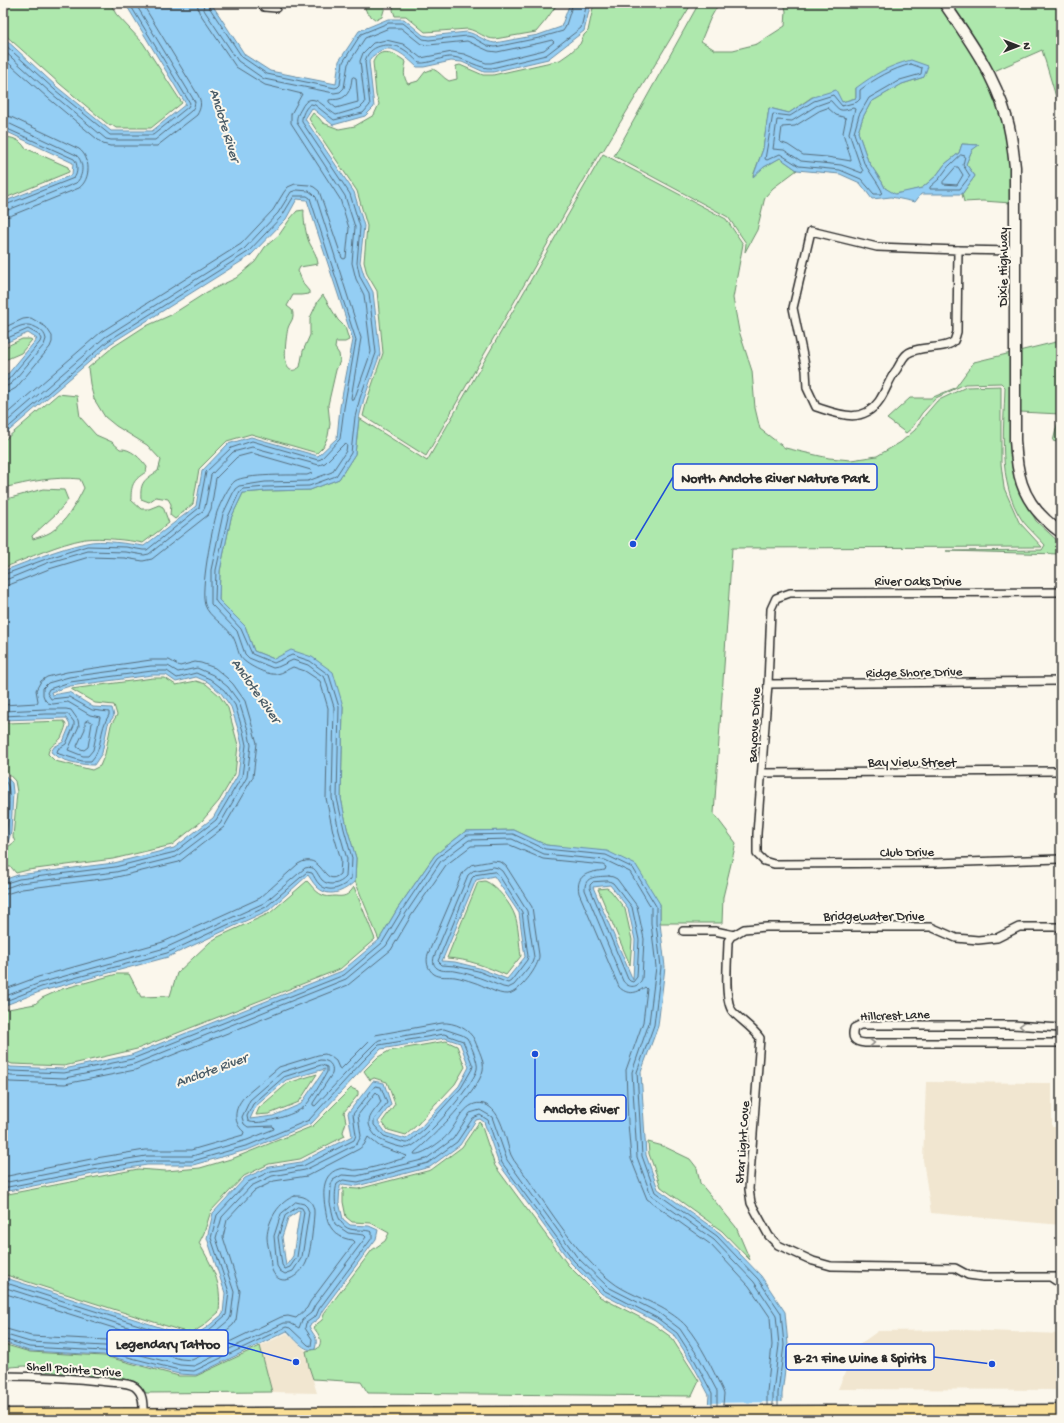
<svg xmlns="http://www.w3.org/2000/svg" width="1064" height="1423" font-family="'Gochi Hand',sans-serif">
<rect width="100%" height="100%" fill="#fbf7ec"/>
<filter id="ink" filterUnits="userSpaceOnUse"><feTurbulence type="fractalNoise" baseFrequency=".025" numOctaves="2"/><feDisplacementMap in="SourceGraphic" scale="8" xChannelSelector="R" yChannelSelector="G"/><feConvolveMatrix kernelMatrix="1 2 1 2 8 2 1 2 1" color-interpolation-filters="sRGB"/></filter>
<g filter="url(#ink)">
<!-- built -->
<g fill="#f1e6d0">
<path d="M926,1082L1052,1083V1127H1061V1225L931,1213L923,1160Z"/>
<path d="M963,1330L1061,1334V1390L838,1389L856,1347L878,1331Z"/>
<path d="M287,1333L306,1351L309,1367L317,1393L272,1392L260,1346Z"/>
</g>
<!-- green -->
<g fill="#aee8ad" stroke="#6c8a6c">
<path d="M3,3H110L116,14L143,43L182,103L151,128H116L112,125L110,126L60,84L3,33Z"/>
<path d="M363,3H386L382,17L376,20L367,13Z"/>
<path d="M394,3H558L546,20L536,32L495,39C485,39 478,31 468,29L425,32L406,16H395L393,10Z"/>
<path d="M594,3H692L603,151L600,152L426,456L363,416L367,400L383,353L377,291L367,274L364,262L367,226L357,191L309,119L313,113L319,118L323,123L339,129L355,126L374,115L379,104L376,95L373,62C380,45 396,54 406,62C404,71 403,77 408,84L418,81L425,72L433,69C440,72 443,78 449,81L457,79L456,66L460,65L483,75H493L560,60L570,53L580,44L584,35L588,31Z"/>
<path d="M699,3H719L710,19L701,41L715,50H733L757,44L785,26L786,11L784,3H939C970,49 998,89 1008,145C1012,164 1011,183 1011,203L983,201L964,202L962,194L975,176L966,164L972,150L978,145L962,144L959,153L945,164L936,176L922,188L895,195L885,188L882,182L868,161L858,132L863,117L871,102L902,84L924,77L856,88V98L842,102L812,97L789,113L769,108L763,149L753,176L764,167L780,158L797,170L773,188L765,197L757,230L745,252L746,243L728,217L614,156Z"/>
<path d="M949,3H1061V443L1053,441L1060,414L1020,412L1019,351L1060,341L1059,107L1042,50L992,72Z"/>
<path d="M3,137C12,137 21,140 25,148L68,167L69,172L3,199Z"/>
<path d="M603,154L726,219L743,244L733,298L739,331L752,371L755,408L760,429L785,448L829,458L851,460L877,456L901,442L915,430L925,415L937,401L966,387L1001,386V464L1004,488L1019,522L1042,547L732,548L714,814L736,843L723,897L722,923H660V904L567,848L546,845L514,830L466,831L435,855L398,908L379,940L355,881L356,858L347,828L341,798L343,706L274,659L254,651L245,626L219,600L220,571L231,518L243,493L266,491L310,490L339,479L355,454L359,418L427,461Z"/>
<path d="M304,210C303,218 306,235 309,242C313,250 317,255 318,264L300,267L298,271L304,285L309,291V294L301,295H293L287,306L292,310C293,312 293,314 293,316C293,320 289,324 288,328C286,337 279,383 300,367L303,351L310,335V318L318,301L323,295L338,320L345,327L349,340L345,342H336L335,348L339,354L340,361L336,370L328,405L330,424L328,436L323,447L317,453L251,434L227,441L199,469L193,504L175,519L170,515L171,504L168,499L156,497L149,502L141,499C140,482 144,480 158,471L161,460L147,445L116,426L105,417L94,399L90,384L88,368L113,347L144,327L171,315L207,292L236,278L255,262L265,247L279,235L290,219L297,211Z"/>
<path d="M22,339H30L32,340L21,353L5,360L6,370L3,374V348Z"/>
<path d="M1011,353L1014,473L1016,484L1022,497L1030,509L1036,521L1061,544V554L946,551L1042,550L1045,545C1039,538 1027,527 1022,520C997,483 1004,429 1005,387L1001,383L965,384L936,398L922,413L912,428L906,433L887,419L910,398H931L955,388L974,362Z"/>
<path d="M58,394L77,396L80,417L96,435L112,442L120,449C131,448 141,459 147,467L146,472C133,480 131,485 131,500L141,509H149L159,505L163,507L169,523L143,543C128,540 100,537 85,539C58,544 29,558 3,568V500L43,489L64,490L68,500L57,513L32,536L33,539C39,537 46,535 51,532C66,522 76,504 84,488L80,479C54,476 29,482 3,488V440L7,438Z"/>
<path d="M153,678H165L176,685L196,681L206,684L219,695L228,708L238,745L235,774L219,801L202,821L172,845L113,859L28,870L16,873L11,867H3V850L15,842L13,837L17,792L15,781L3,768V724L6,723L64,721L66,725C65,729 63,734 61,738C57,744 49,745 48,754L55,761L92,770L100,766L105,754L111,725L117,715L114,705L95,703L71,689Z"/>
<path d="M307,881C312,886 317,894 325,896C328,897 332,896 335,896C344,897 348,896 354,887L375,939L340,969L137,1049L64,1066L12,1064L3,1060V1010L35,1004L42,998L62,989L117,974H129L141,997L170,996L177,973L210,942L218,937L270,913Z"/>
<path d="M485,881C496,885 511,904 515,916C519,926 519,945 521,956L506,975C487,967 468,959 447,958L478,882Z"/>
<path d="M607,888L611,891L625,909L632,940L630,965L598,889Z"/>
<path d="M446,1041L457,1046L465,1067L455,1084L441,1099L436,1103L418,1124L406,1135L388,1130L382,1122L395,1104L387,1082L374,1078L370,1080L364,1071L378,1057L389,1051Z"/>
<path d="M317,1074L299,1102L269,1114L256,1115L259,1108L288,1083Z"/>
<path d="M351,1088L358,1091V1095L344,1112L346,1122L343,1132L345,1136L300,1159L269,1164L244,1176L211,1211L204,1233L199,1243C213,1268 222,1282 219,1312L203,1326L192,1333L179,1330L3,1274V1195L138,1169L166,1171L200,1168L234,1158L313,1126Z"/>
<path d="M479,1122L481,1124L495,1166L568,1265L600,1297L653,1324L671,1337L699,1381L692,1396L368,1393L361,1382L313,1379L309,1367L306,1351L317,1349C324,1342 319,1334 313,1327L322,1320L325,1312L372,1250L385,1241L389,1233L371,1223L352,1222L346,1217L343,1202V1188L358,1189L431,1170L462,1147Z"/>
<path d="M648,1142L663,1146L690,1159L697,1168L700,1183L736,1227L750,1260L722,1231L661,1187L649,1154Z"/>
<path d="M3,1344L30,1352L104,1356L179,1376H196L260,1346L272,1392L146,1393L138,1383L118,1378L43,1371L25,1366L10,1367L3,1369Z"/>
</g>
<!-- water -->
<g fill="#94cef4" stroke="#6a8da4" fill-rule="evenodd">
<path d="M125,3H211L245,55L270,71L336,84L339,61L359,31L388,19H404L423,35L429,36L467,32C477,34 485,42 495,43L538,35L561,27L570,3H591L584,31L548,59L493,72H484L462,62L451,61L424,67H417C407,58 391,41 377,53C373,56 370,57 369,62L374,107L365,116L333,125L312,108L305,119L354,192L364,226L360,262L364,275L373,292L380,354L364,399L359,418L355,454L339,479L310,490L266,491L243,493L231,518L220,571L219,600L245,626L254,651L274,659L291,650L312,657L333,672L343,706L341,798L347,828L356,858L355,881C344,892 328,899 316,886C313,883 311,879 308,875L269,910L168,957L42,991L3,1006V880L18,875L114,863L174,848L213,818L238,775L242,745L239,732L231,707L221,693L208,682L196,677L176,682L166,675H152L70,686L51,692L52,695L69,692L93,707L112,708L114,716L108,724L102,753L94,765C81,765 60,761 51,752L54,747L63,742L70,725L66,718L3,720V571C30,561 57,549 86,543C101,539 129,544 144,546L196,506L202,471L228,444L251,437L318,456L337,438L340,407L353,340L307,200L297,199L286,219L250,256L110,344L3,436V380L37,339L28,333L3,344V202L72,175L73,163L3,130V37L57,87L111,131H152L186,104Z"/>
<path d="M911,60L928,66L924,77L902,84L871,102L863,117L858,132L868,161L882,182L885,188L895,194L922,188L936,176L945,164L959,153L962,144L979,145L972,150L966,164L975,176L962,194H921L915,202L891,197L872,199L860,183L840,174L797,170L780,158L764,167L753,177L763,149L769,108L789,113L813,97L836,90L842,102L856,98V88C875,74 888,66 911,60Z"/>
<path d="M3,773L12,783L13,792L11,832L8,842L3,848Z"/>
<path d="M514,830L546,845L607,851L636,865L660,904V923L665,967L658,1026L641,1072L646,1155L658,1189L720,1233L761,1276L785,1312L788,1345L782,1394V1420H707L709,1395L692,1363L674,1335L655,1321L602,1294L571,1263L499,1164L484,1122L480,1119L476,1120L460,1145L430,1167L357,1186L343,1184L340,1186L339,1202L343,1219L350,1225L369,1226L378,1230L376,1239L322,1311L319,1318L309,1326C313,1336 319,1336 315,1349C305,1353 294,1338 287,1331L196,1375L179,1374L104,1355L29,1351L3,1342V1277L178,1333L193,1336L206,1328L223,1314L225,1293L207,1238L213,1213L245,1178L269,1167L301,1162L352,1136L348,1113L373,1081L384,1083L391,1104L378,1122L386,1133L406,1139L421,1127L459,1086L469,1067L460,1043L445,1038L381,1049L312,1123L250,1149L193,1165H147L98,1173L3,1192V1064L11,1067L64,1069L131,1055L342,971L379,940L398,908L435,855L466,831ZM494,876L519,913L525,957L507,979L479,968L455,962L442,961L476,880ZM610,885L628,908L635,940L633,980L593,887ZM325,1069L301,1104L273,1116L250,1119L256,1106L286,1080ZM300,1210L293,1256L286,1266L282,1237L288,1218Z"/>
</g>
<!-- pier -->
<path fill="#fbf7ec" d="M784,1402V1420H705L706,1403Z"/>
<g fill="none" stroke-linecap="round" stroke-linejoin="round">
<!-- shore -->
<g stroke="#556c7b" stroke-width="1">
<path d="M208,3L209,7L242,57L267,74L335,88L338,87L340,85L343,62L361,34L388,23H403L423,39L429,40L467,36L472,37L488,46L495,47L539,38L563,31L565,28L573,3"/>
<path d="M3,43L55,90L110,135H153L188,107L190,103L129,3"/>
<path d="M3,50L51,93L106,139L111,140H155L191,111L194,107L195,102L135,3"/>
<path d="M3,58L48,98L103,144L110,146H157L197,115C201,108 202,102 198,95L142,3"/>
<path d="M911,64L922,68L921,74L900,80L869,98L859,115L854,133L864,163L878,184L882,191L881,194H874L861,179L840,170L799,166L780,154L767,160L765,159L773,114L790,116L814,101L833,95L842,106L857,102L860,99V90C876,78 892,69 911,64Z"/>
<path d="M354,77L356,78L358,102L336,108L329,102V100C332,99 335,100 339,99C349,97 351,87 352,78Z"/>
<path d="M831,101C840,111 839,112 853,108L855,109L849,133L860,165L863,171L862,173L841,165L801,161L784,150L773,149L777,120L792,121L816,106Z"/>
<path d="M828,108L836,115L846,118L843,133L851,159V161L827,157L803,155L788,145L780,142L782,127L795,126L819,111Z"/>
<path d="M3,116L11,117L79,149C91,158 91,179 79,188L10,216L3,217"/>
<path d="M3,122L8,123L76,155C84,161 84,176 76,183L8,210L3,211"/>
<path d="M3,127L74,159C78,163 78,174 74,178L3,206"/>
<path d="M961,155L965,156L963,165L970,176L960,189H930V187L939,179L948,167Z"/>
<path d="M956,167H958L963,175L957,185L943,184V182Z"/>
<path d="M3,328L23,319L31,318L46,327L52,336V342L50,347L16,388L9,392L3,393"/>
<path d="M3,334C18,328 24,320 39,329C43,332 45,334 46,339L44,345L11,384L7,386L3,387"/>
<path d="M3,340L28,329L39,335L41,339L40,342L8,380L3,382"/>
<path d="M3,417L101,332L241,244L273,210L284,192L288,187L295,184L309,185L314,187L319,191L342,258L344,259L346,258L349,228L340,199L291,123V114L302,94L265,85L236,67L199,12L197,3"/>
<path d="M3,425L105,337L244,249L278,213L291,192L297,190L309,191L313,194L316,197L361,338L351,398L352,400H354L371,352L364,295L356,279L352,263L355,227L345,196L297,123C296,117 298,114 301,109C311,88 323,107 336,115L360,108L365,103L360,61L363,53L373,43L386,40L403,44L421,58L452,52L464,54L486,63H491L544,50L554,42L552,40L540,43L497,52L489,51L467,41L429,45L421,44L401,28H389L365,38L348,64L344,88L340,92L334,93L264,79L238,61L204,10L203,3"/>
<path d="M3,432L108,341L248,252L282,216L294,196H307L310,198L356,340L344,408L340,439L321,459L318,460L252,441L231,448L206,472L199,508L147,550H143L126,547L87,546L46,559L3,575"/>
<path d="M3,580L8,579L47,563L88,551L126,552L144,555L149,554L203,511L205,507L211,475L233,452L252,447L319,465L325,463L344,444L347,445L346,451L332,472L308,481L265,482L239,486L235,489L223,514L211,570V604L237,631L245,654L249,658L273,668L278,667L293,660L308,665L325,678L334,707L332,798L339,831L347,859L346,877C340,884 329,887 322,880C316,873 316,865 305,868L264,903L165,948L40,983L3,997"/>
<path d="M3,586L9,585L49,569L89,557L125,558L143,561L152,559L208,515L211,509L216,478L237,457L252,453L311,470L312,473L307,475C293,475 245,474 235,481C229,485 220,504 217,512C212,529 200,589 205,605C209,617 224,624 231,634C236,640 237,649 240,656C244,664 268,676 277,674C283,673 288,669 293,667L305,671L320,681L328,708L326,798L333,832L341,860L340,874C323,890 323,849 298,864L260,898L163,942L38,977L3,990"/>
<path d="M3,705L37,703L38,701L36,690L41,681L47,677L67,672L151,660H169L180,666L195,662L201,663L215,668L227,678L233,684L245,701L257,743L253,777L224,827L179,862L117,877L22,889L3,895"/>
<path d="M3,711L46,709H66L71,710L78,720L79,726L68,750L83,756H88L93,750L100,717L90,715L68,702L53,704L48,703L45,700L43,695V688L48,683L69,677L151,666H168L178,672L197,668L213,675L228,687L239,702L248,730L251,745L247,777L220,824L176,857L116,872L20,883L3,889"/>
<path d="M3,716L46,714H68L74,722V726L66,744L58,749L57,752L59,754L82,761H91C103,749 99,729 109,715V712L92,710L69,697L51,699L47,693L49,689L70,682L152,671H167L177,678L196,673L210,679L224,690L235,705L243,731L246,745L242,776L216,820L175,852L115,867L19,879L3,884"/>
<path d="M88,720L92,722V723L88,747L84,750L78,748L77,746L85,729V722Z"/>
<path d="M3,779C5,781 7,783 8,786C11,795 8,835 3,843"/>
<path d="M493,861L501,862L506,866L532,907L539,955C540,966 519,993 508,994C497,995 484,985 473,982C467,980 461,978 455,977C448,976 440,978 434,974C427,969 426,961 428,954L463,872L471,865Z"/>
<path d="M494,867L498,868L502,871L527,911L534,957L532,963L514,985L508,988L503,987C488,981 472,974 455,971C449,970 442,972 437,968C433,965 433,961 434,957L468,875L473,871Z"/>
<path d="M495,872L498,874L522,912L528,956L527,960L511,981L508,983L478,971L455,966L442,965L438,961L472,878L475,875Z"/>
<path d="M609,876L613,877L617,879L637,906L644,939L642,979C638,988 629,989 623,981L585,890C584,875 598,877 609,876Z"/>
<path d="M609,881L613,883L632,907L639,940L637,977L633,982L630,981L628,979L590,888V885L593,882Z"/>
<path d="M3,1002L41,987L167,953L266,907L307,872L312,873C314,876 316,881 319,884C329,894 342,888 351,879L352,858L344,829L337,798L339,707L329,675L310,661L292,655L274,663L252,654L241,629L217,603L215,600L216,570L228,517L240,491L243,489L266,487L309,486L336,476L351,453L355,417L360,398L376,353L369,293L360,277L357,263L360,227L350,194L302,122C301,116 306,106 311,104L315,105L334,120L363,113L370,105L365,62C368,45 389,41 403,49C409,52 414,59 419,63C431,64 442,56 453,57C467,59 479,69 492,68L546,55L581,28L587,3"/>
<path d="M322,1065L327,1067V1072C322,1081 311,1101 304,1107C296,1114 257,1127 248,1121L247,1116L253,1104L284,1077Z"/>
<path d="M3,1068L11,1071L64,1073L132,1059L344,975L382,943L402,910L437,858L467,835L513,834L545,849L606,855L633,868L656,906V923L661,967L654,1025L637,1072L642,1156L655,1192L717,1236L758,1279L781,1313L784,1345L778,1393V1405"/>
<path d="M3,1073L11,1076L65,1078L134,1064L346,979L386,946L406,913L441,861L469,840L512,839L544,854L605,860L630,872L651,907V923L656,967L649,1023L632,1072L637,1157L651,1195L714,1240L754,1282L776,1315L779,1345L773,1392V1405"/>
<path d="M3,1080L10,1082L65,1084L135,1070L348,985L391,950L411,916L446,865L471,846L510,845L543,859L603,865L606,867L605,870C591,872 575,873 579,893L619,987C627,995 636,994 645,987L647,989L643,1022L626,1070L628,1123L631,1159L647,1199L710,1244L749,1286L770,1317L772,1345L767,1392V1405"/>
<path d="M3,1177L96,1158L145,1150H191L243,1135L244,1132C231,1121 235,1106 246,1095L279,1067L318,1055L325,1054L331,1057L336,1061L339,1068L341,1069L375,1035L442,1023C454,1022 470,1029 475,1041C478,1049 485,1061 483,1070C479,1091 432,1138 415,1152L414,1154C422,1156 444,1140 449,1133C458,1122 466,1099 484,1104C502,1110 505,1139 511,1155C514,1162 521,1169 525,1175C550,1210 577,1255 611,1281C624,1292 646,1299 662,1308C669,1312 680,1319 686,1326C701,1344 712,1368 722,1389L724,1394L723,1405"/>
<path d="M3,1183L97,1164L146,1156H192L247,1140L274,1129L273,1126L248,1127L244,1124L242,1117L250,1100L282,1072L320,1060C329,1060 334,1065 332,1074L313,1103V1105L315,1106L359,1059L375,1043L379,1040L444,1029L462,1035L467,1038C470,1043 479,1063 477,1069C474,1085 425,1141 410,1147C405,1150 386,1143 381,1140C376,1138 369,1128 369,1123C368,1116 377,1108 381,1102L378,1094L376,1092L358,1115L361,1136L357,1144L305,1170L272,1176L251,1186L222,1217L216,1238L234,1292L231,1316L229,1320L211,1335L197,1344L191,1345L175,1342L3,1287"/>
<path d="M3,1188L98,1169L147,1161H193L249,1145L309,1120L362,1062L379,1045L444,1034L463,1041L473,1066L472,1069L461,1088L424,1129L408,1143H405L384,1136L374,1125V1120L387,1103L381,1087L375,1086L353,1114L356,1135L354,1140L303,1166L271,1171L248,1182L217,1215L211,1238L229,1292L226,1315L208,1331L195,1340L177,1337L3,1282"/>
<path d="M295,1196C307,1195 315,1203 314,1214C313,1226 311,1253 306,1263C300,1276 280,1290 272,1270C270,1265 271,1260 270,1255C269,1249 267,1243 267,1237C268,1220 279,1201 295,1196Z"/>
<path d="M296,1202L304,1204L307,1207L309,1212L302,1257L293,1271L285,1274L280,1271L277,1266L274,1236L281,1214Z"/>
<path d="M298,1207L302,1208L304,1212L297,1257L290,1267L285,1269L282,1265L278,1237L285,1216Z"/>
<path d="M3,1293L174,1347L192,1351L199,1350L215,1340L233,1325L236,1320L240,1291L223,1237L227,1220L254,1191L274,1181L307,1176L359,1149L364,1145L368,1137L379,1146L407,1156L405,1158C390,1162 373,1169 357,1170C351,1171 345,1167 339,1169C318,1175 324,1202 327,1218C330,1231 340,1239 353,1240L355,1242L310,1302L307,1308L296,1318L288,1316L281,1317L192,1360L181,1359L107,1340L31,1336L3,1328"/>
<path d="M3,1334L30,1342L105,1346L180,1365L194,1366L284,1323H290L299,1328L302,1320L311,1313L315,1305L366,1237L364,1235L348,1233L335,1224L330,1203L331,1185L333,1180L342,1175L357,1176L426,1159L453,1139L470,1113L480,1110L492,1117L507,1160L577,1257L608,1287L659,1313L680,1329L700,1359L717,1391V1405"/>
<path d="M3,1339L29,1347L104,1351L179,1370L194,1371L286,1327L290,1328L308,1345L311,1346L312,1339L305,1328L306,1323L316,1316L319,1309L372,1238V1232C365,1229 358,1231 350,1229C335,1225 333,1196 337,1184L343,1180L358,1182L428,1163L457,1142L473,1118L480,1115L488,1120L502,1163L574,1261L605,1291L657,1318L677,1333L695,1361L712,1393V1405"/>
</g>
<defs>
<g id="street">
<path d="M261,3L264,7L276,8"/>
<path d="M811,231L877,247L958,250L957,332C956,335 955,339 954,341C947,350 918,345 907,354C903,357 900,364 897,369C889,379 886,391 879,401C862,425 838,414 816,407L807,388L806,370L793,308Z"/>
<path d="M958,250L1015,251"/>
<path d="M1061,592L790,593L776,598L771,609L768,684L757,834V854L764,861L774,864L934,863L1061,859"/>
<path d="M768,684L1061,681"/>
<path d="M763,773L1061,771"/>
<path d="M683,931H715L734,935L744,929L766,927H931L956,938L978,940L997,938L1019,927H1061"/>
<path d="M732,935L728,941C728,957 723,1001 733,1012C742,1021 753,1028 760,1038L749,1189L751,1203L769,1236L778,1245L813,1261L831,1266L955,1268L968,1275L983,1277H1061"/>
<path d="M1061,1028L1013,1025H860L854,1028C851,1038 854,1042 865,1043H1061"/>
<path d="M1052,1278L1061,1284"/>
<path d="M3,1376C38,1376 73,1378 108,1382C116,1383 128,1382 135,1387C144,1394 143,1405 143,1415"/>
</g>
<path id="secondary" d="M944,3C969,39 995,76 1007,119C1012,135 1013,151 1015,167V440C1017,473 1021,497 1046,520C1051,524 1055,529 1061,532"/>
<path id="highway" d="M3,1416L1061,1412"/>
</defs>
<!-- street casing -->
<use href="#street" stroke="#2b2b2b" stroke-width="10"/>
<!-- secondary casing -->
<use href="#secondary" stroke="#2b2b2b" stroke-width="13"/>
<!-- highway casing -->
<use href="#highway" stroke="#2b2b2b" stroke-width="17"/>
<!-- street -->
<use href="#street" stroke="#fbf7ec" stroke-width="7"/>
<!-- secondary -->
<use href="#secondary" stroke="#fbf7ec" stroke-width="10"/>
<!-- highway -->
<use href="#highway" stroke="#fadf96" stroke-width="14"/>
</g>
<!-- one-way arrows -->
<defs><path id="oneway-chevron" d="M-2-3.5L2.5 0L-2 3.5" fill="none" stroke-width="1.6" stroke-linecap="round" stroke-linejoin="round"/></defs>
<g stroke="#93918c">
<use href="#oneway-chevron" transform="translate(1022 1026) rotate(-178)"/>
<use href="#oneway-chevron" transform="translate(872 1043) rotate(-1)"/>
</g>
</g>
<g text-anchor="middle" stroke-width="4" stroke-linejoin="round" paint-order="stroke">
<!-- street labels -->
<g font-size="13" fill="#2b2b2b" stroke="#fbf7ec">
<text transform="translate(1002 267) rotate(-90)" y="5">Dixie Highway</text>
<text x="918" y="585">River Oaks Drive</text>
<text transform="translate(914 671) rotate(-1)" y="5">Ridge Shore Drive</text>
<text transform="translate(753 725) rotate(-87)" y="5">Baycove Drive</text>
<text x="912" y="766">Bay View Street</text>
<text transform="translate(907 851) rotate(-1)" y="5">Club Drive</text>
<text x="874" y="920">Bridgewater Drive</text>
<text transform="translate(895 1014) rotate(-2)" y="5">Hillcrest Lane</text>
<text transform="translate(741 1142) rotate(-86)" y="5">Star Light Cove</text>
<text transform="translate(74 1368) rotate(4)" y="5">Shell Pointe Drive</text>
</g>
<!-- water labels -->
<g font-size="14" font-style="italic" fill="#4a5c67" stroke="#fbf7ec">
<text transform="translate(226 125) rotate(73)" y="5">Anclote River</text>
<text transform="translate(257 690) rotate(55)" y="5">Anclote River</text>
<text transform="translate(211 1069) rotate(-20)" y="5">Anclote River</text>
</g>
</g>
<!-- callouts -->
<path fill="none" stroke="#1d4ed8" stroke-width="1.5" d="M633 544L673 477M535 1054L535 1108M296 1362L228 1343M992 1364L934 1357"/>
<g fill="#1d4ed8" stroke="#fbf7ec" stroke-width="1.5">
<circle cx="633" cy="544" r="4"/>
<circle cx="535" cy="1054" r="4"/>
<circle cx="296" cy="1362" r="4"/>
<circle cx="992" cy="1364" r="4"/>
</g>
<g fill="#fbf7ec" stroke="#1d4ed8" stroke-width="1.5">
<rect x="673" y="464" width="204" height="26" rx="4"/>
<rect x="535" y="1095" width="91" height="26" rx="4"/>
<rect x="107" y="1330" width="121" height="26" rx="4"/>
<rect x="786" y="1344" width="148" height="26" rx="4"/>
</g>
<g font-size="14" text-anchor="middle" font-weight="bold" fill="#2b2b2b">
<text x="775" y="482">North Anclote River Nature Park</text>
<text x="581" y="1113">Anclote River</text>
<text x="168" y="1348">Legendary Tattoo</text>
<text x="860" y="1362">B-21 Fine Wine &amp; Spirits</text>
</g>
<!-- margin -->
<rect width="1064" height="1423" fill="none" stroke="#fbf7ec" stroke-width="16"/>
<rect x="8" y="8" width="1048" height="1407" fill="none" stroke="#2b2b2b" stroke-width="1.5" filter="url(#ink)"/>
<!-- north arrow -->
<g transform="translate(1018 46) rotate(90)" stroke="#fbf7ec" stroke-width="3" paint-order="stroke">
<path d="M0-3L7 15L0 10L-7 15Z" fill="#2b2b2b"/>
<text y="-6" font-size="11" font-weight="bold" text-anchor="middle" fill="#2b2b2b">N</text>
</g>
</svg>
